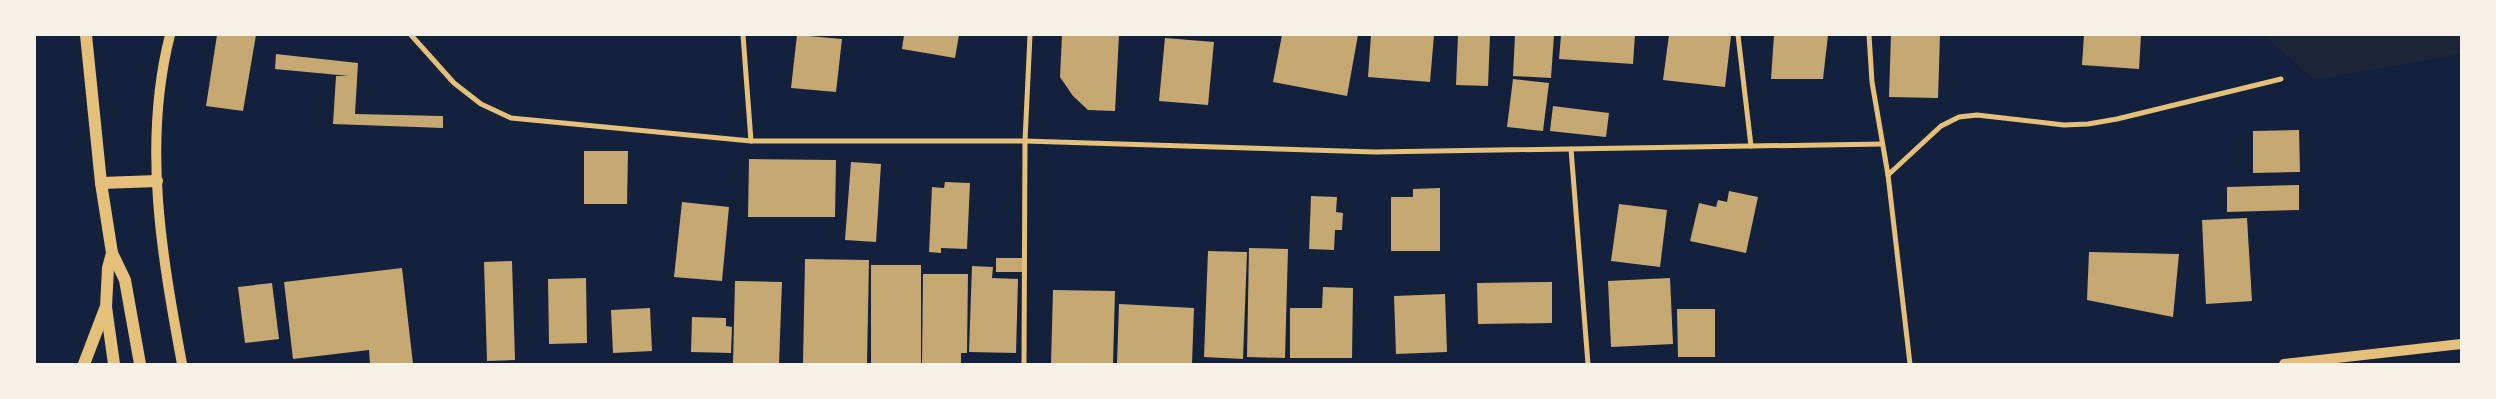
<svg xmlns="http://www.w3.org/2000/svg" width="2496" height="399" font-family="'Alegreya Sans',sans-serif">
<rect width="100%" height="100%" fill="#14213d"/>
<!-- green -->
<path fill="#1d2539" d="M2264,35H2461V54L2314,80Z"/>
<!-- building -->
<g fill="#c6a872">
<path d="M217,35H256L243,111L206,106Z"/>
<path d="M797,35L842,39L836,92L791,88Z"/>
<path d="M904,35H959L955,58L902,49Z"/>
<path d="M1062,35H1119L1115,111L1088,110L1073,96L1060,77Z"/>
<path d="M1282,35H1358L1347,96L1273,82Z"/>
<path d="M1371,35H1434L1430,82L1368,77Z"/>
<path d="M1458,35H1490L1488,86L1456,85Z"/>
<path d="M1515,35H1554L1551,78L1513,76Z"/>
<path d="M1561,35H1635L1633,64L1559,59Z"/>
<path d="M1669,35L1731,36L1725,87L1663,80Z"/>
<path d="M1774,35H1828L1823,79H1771Z"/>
<path d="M1891,35H1940L1938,98L1889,97Z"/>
<path d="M2084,35H2141L2139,69L2082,65Z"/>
<path d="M1165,38L1214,42L1208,105L1159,101Z"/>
<path d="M276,54L358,63L355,114L443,116V128L333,124L336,76H349L275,69Z"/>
<path d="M1513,79L1549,83L1543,131L1507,127Z"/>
<path d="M1553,106L1609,113L1606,137L1550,131Z"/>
<path d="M2299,130L2300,172L2253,173V131Z"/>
<path d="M584,151H628L627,204H584Z"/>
<path d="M749,159L836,160L835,217H748Z"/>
<path d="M851,162L881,164L876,242L845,240Z"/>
<path d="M945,182L970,183L967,249L941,248V253L929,252L932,187L944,188Z"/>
<path d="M2299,185V210L2227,212V187Z"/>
<path d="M1440,188V251H1391V197H1413V189Z"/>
<path d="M1729,191L1758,197L1746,253L1690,241L1699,203L1716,207L1718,200L1727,202Z"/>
<path d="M1311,196L1337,197L1336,212L1343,213L1342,230H1335L1334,250L1309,249Z"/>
<path d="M682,202L729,207L722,281L674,277Z"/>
<path d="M1619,204L1667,210L1660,267L1611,261Z"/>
<path d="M2247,218L2252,301L2206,304L2202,220Z"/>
<path d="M1249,248L1288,249L1285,358L1247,357Z"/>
<path d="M1208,251L1247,252L1243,359L1204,357Z"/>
<path d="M2089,252L2179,254L2173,317L2087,300Z"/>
<path d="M996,258H1023L1022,272H996Z"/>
<path d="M805,259L869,260L867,364H803Z"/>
<path d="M512,261L515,360L487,361L484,262Z"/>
<rect x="871" y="265" width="50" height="99"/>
<path d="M972,266L993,267L992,278L1018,279L1016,353L969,352Z"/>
<path d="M402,268L413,364H370L369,350L293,359L284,282Z"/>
<path d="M923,274H968L967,353H961V364H922Z"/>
<path d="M586,278L587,343L549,344L548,279Z"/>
<path d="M1670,278L1673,344L1611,347L1608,281Z"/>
<path d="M735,281L782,282L779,364H733Z"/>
<path d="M1552,282V323L1478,324L1477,283Z"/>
<path d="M272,283L279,339L245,343L238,287Z"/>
<path d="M1323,287L1353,288L1352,358H1290V308H1322Z"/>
<path d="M1053,290L1115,291L1113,364H1051Z"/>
<path d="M1445,294L1447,352L1396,354L1394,296Z"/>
<path d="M1119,304L1194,308L1192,364H1117Z"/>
<path d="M650,308L652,351L613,353L611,310Z"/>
<path d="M1677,309H1715V357H1678Z"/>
<path d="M692,317L726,318V326L732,327L731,353L691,352Z"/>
</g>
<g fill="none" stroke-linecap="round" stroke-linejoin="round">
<!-- minor -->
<g stroke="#e5c07b" stroke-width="5">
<path d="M411,35L454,83L481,104L511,118L751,141H1025L1375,152L1882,144"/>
<path d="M743,35L751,141"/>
<path d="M1738,35L1751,146"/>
<path d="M1869,35L1872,82L1888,175L1910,364"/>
<path d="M1571,149L1588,364"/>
<path d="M1888,175L1941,126L1959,117L1977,115L2064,125L2088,124L2117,119L2281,79"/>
<path d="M1024,364L1025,141L1030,35"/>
</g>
<!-- secondary -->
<g stroke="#e5c07b" stroke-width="10">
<path d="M170,35C142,144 162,256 182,364"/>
<path d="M2284,364L2461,344"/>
</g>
<!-- primary -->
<g stroke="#e5c07b" stroke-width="12">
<path d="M86,35L101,183L112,253L108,268L106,307L114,364"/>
<path d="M101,183L157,181"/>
<path d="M112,253L125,280L140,364"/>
<path d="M84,364L105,309"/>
</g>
</g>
<!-- border -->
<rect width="2496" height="399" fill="none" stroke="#f6f1e7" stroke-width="72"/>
</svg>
